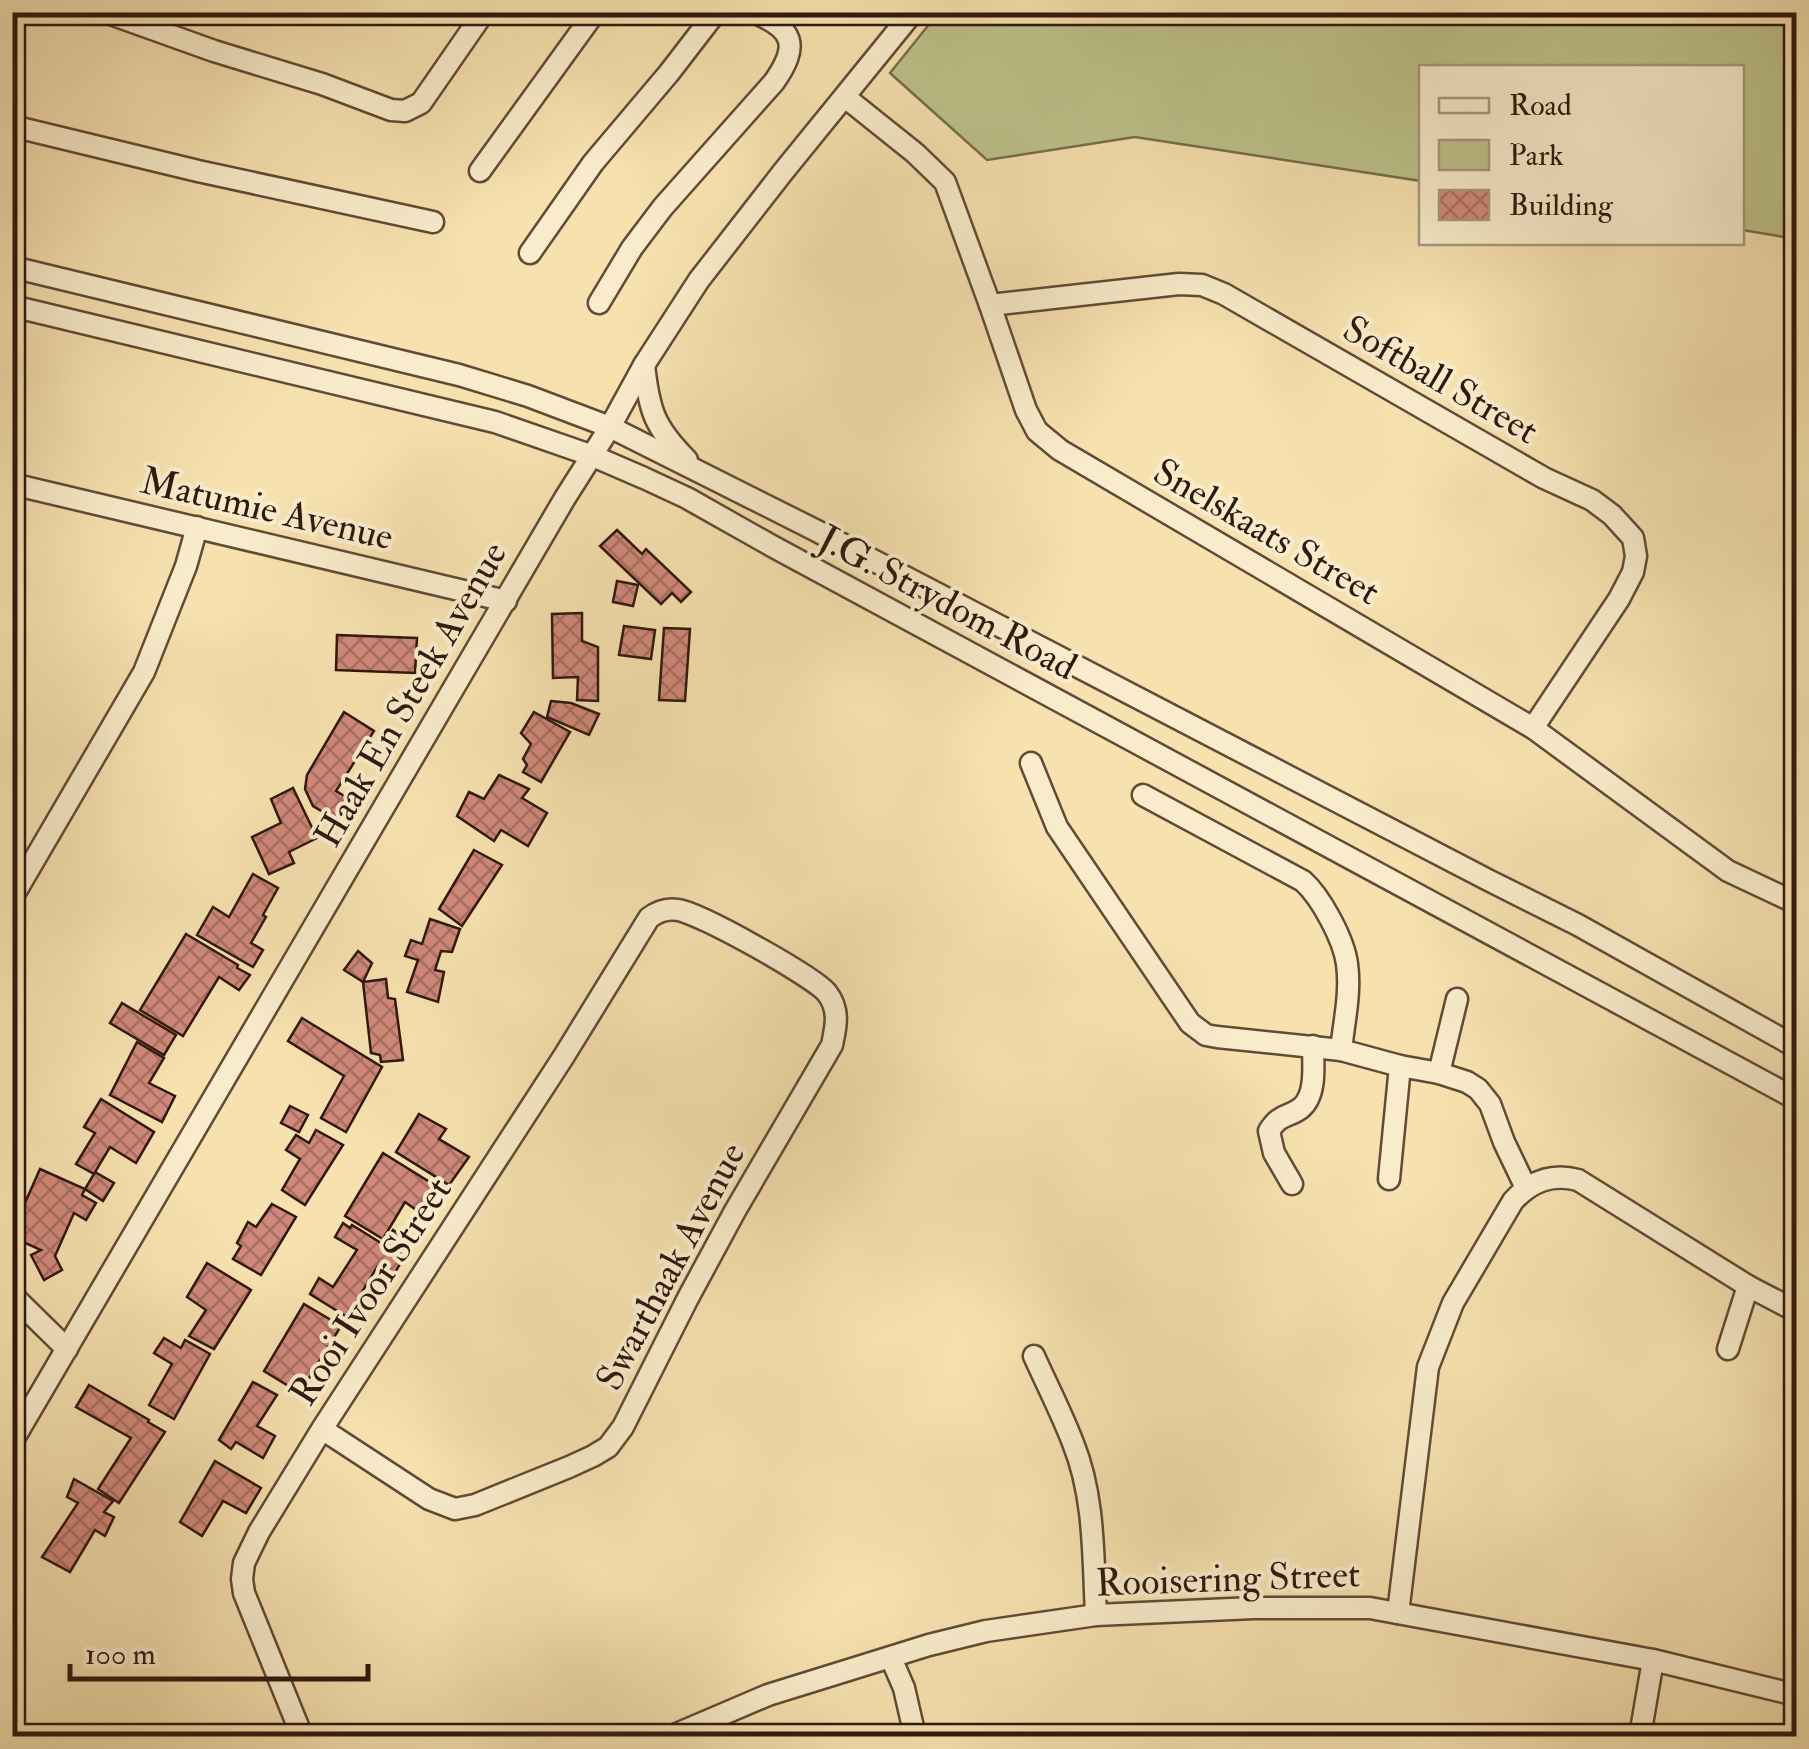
<svg xmlns="http://www.w3.org/2000/svg" width="1809" height="1749" font-family="'IM FELL Double Pica',serif">
<defs>
<pattern id="building-cross-hatch" width="8" height="8" patternUnits="userSpaceOnUse" patternTransform="scale(2.5)"><rect width="8" height="8" fill="#d0897a"/><path d="M0 0l8 8M0 8l8-8" fill="none" stroke="#a96f62"/></pattern>
</defs>
<rect width="100%" height="100%" fill="#f6e1af"/>
<filter id="stains"><feTurbulence type="fractalNoise" baseFrequency=".002" numOctaves="4"/><feColorMatrix values="0 0 0 0 .2 0 0 0 0 .09 0 0 0 0 .02 0 0 0 .5 -.17"/></filter>
<radialGradient id="worn" r=".72"><stop offset=".6" stop-color="#630" stop-opacity="0"/><stop offset="1" stop-color="#630" stop-opacity=".3"/></radialGradient>
<!-- park -->
<path fill="#bdc28a" stroke="#766d4c" stroke-width="2.5" d="M939,12L1796,13V239L1742,230V68H1422L1421,181L1135,137L987,160L890,73Z"/>
<!-- building -->
<g fill="url(#building-cross-hatch)" stroke="#2f180e" stroke-width="2.5">
<path d="M617,530L642,554L646,549L691,592L681,602L672,593L661,604L600,546Z"/>
<path d="M617,581L638,585L633,606L613,602Z"/>
<path d="M582,613V641L598,647V701L577,700L578,677L553,678L552,614Z"/>
<path d="M624,626L655,630L651,659L619,655Z"/>
<path d="M664,628L690,629L685,701L659,700Z"/>
<path d="M337,635L417,638L415,673L336,670Z"/>
<path d="M551,701L571,703L599,714L589,735L547,717Z"/>
<path d="M344,712L374,731L336,791L346,797L335,819L313,806L305,789L307,775Z"/>
<path d="M534,712L570,732L541,782L523,772L527,765L523,759L531,744L521,733Z"/>
<path d="M499,775L529,789L522,798L547,813L528,846L501,830L494,841L457,816L469,792L484,799Z"/>
<path d="M293,788L317,838L289,852L294,863L269,874L252,837L281,823L271,799Z"/>
<path d="M474,850L502,865L462,926L439,909Z"/>
<path d="M253,874L278,888L263,915L266,917L251,943L263,950L253,967L197,935L213,907L229,917Z"/>
<path d="M430,919L460,929L452,952L441,951L435,970L444,972L438,1002L407,992L418,960L405,956L411,940L422,944Z"/>
<path d="M186,934L238,965L237,968L250,975L239,990L219,977L183,1036L140,1010Z"/>
<path d="M358,951L372,963L363,982L344,970Z"/>
<path d="M386,979L388,998L395,999L403,1060L381,1062L380,1055L371,1053L363,982Z"/>
<path d="M122,1003L176,1035L164,1055L110,1023Z"/>
<path d="M302,1018L382,1067L346,1132L321,1118L344,1076L288,1041Z"/>
<path d="M137,1042L164,1058L149,1083L175,1096L162,1122L110,1095Z"/>
<path d="M101,1099L154,1132L136,1163L110,1147L95,1172L114,1183L103,1201L85,1189L94,1174L76,1164L95,1133L84,1127Z"/>
<path d="M290,1106L308,1115L299,1132L281,1123Z"/>
<path d="M419,1114L446,1129L439,1139L469,1157L449,1185L396,1152Z"/>
<path d="M316,1130L343,1145L305,1205L282,1190L300,1159L286,1150L296,1135L309,1143Z"/>
<path d="M383,1153L436,1186L419,1212L405,1202L383,1239L345,1216Z"/>
<path d="M40,1169L85,1189L82,1195L96,1203L86,1220L74,1213L55,1256L62,1270L44,1280L31,1255L41,1250L12,1237V1232Z"/>
<path d="M272,1204L296,1217L261,1275L233,1259L241,1246L237,1243L248,1222L256,1227Z"/>
<path d="M343,1223L350,1228L352,1225L389,1248L386,1252L402,1261L392,1277L377,1267L347,1317L310,1294L319,1278L333,1287L357,1250L335,1237Z"/>
<path d="M393,1230L408,1240L399,1254L384,1244Z"/>
<path d="M207,1263L251,1290L214,1349L189,1336L206,1310L187,1297Z"/>
<path d="M304,1304L341,1326L300,1393L264,1371Z"/>
<path d="M164,1338L181,1348L185,1340L210,1354L174,1419L149,1405L172,1364L154,1353Z"/>
<path d="M253,1382L277,1395L257,1426L275,1436L263,1458L236,1442L231,1449L219,1440Z"/>
<path d="M89,1385L149,1420L148,1422L165,1432L119,1503L98,1489L131,1438L76,1407Z"/>
<path d="M215,1461L261,1488L246,1513L223,1501L202,1536L180,1522Z"/>
<path d="M74,1479L113,1501L104,1512L114,1517L105,1536L95,1530L70,1572L42,1557L78,1503L67,1497Z"/>
</g>
<g fill="none" stroke-linecap="round" stroke-linejoin="round">
<defs>
<g id="minor">
<path d="M105,12L214,51L322,84L391,110L405,111L421,103L484,12"/>
<path d="M845,97L915,153L945,182L990,305L1026,410L1037,431L1060,450L1533,728L1728,871L1796,903"/>
<path d="M12,126L198,171L433,222"/>
<path d="M480,171L595,12"/>
<path d="M530,253L593,163L669,73L716,12"/>
<path d="M12,267L459,375L528,396L610,427L813,529L1490,881L1578,925L1796,1047"/>
<path d="M599,303L632,248L663,207L774,82C800,45 794,29 753,12"/>
<path d="M990,305L1179,284L1202,285L1224,294L1544,478L1592,500L1612,515L1633,538L1636,556L1633,572L1619,599L1533,728"/>
<path d="M12,306L495,422L593,456L644,478L687,498L772,546L1796,1099"/>
<path d="M644,365C649,410 654,427 687,460"/>
<path d="M12,484L506,601"/>
<path d="M1031,763L1057,827L1190,1023L1206,1035L1217,1037L1341,1050L1400,1066L1439,1073L1467,1082L1478,1089L1490,1104L1504,1142L1526,1188"/>
<path d="M1143,795L1303,881C1321,897 1344,940 1347,964C1351,992 1344,1022 1341,1050"/>
<path d="M12,898L144,672L186,566L197,527"/>
<path d="M1439,1073L1457,999"/>
<path d="M1389,1179L1400,1066"/>
<path d="M1292,1184L1274,1153L1269,1131C1280,1113 1288,1118 1301,1108C1317,1095 1313,1064 1313,1046"/>
<path d="M12,1295L67,1349"/>
<path d="M1728,1349L1748,1286"/>
<path d="M1034,1356C1047,1385 1062,1414 1073,1443C1095,1497 1093,1558 1096,1615"/>
<path d="M12,1442L565,498L610,427L644,365L699,280L783,172L913,12"/>
<path d="M1398,1613L1428,1367L1453,1303L1513,1201C1531,1181 1552,1173 1578,1180L1748,1286L1796,1311"/>
<path d="M891,1658L904,1688L915,1736"/>
<path d="M302,1736L244,1593L242,1579L244,1563L259,1532L322,1429L564,1056L649,918C658,911 667,908 678,910C700,913 814,977 827,993C840,1010 836,1026 832,1045L735,1211L688,1298L623,1427L608,1447L593,1456L569,1467L475,1505L455,1509L429,1499L322,1429"/>
<path d="M672,1736L768,1695L929,1645L986,1631L1096,1615L1254,1608H1370L1653,1660L1796,1695"/>
<path d="M1640,1736L1653,1660"/>
</g>
</defs>
<!-- minor casing -->
<use href="#minor" stroke="#614a36" stroke-width="25"/>
<!-- minor -->
<use href="#minor" stroke="#f9eccb" stroke-width="20"/>
</g>
<g text-anchor="middle" stroke-width="8" stroke-linejoin="round" paint-order="stroke">
<!-- street labels -->
<g font-size="38" fill="#2f180e" stroke="#f9eccb">
<text transform="translate(1441 379) rotate(30)" y="13">Softball Street</text>
<text transform="translate(267 508) rotate(13)" y="13">Matumie Avenue</text>
<text transform="translate(1267 531) rotate(30)" y="13">Snelskaats Street</text>
<text transform="translate(948 602) rotate(28)" y="13">J.G. Strydom Road</text>
<text transform="translate(410 694) rotate(-60)" y="13">Haak En Steek Avenue</text>
<text transform="translate(670 1266) rotate(-62)" y="13">Swarthaak Avenue</text>
<text transform="translate(370 1291) rotate(-57)" y="13">Rooi Ivoor Street</text>
<text transform="translate(1228 1578) rotate(-2)" y="13">Rooisering Street</text>
</g>
</g>
<!-- margin -->
<rect width="1809" height="1749" fill="none" stroke="#f6e1af" stroke-width="50"/>
<rect x="15" y="15" width="1779" height="1719" fill="none" stroke="#2f180e" stroke-width="5"/>
<rect x="25" y="25" width="1759" height="1699" fill="none" stroke="#2f180e" stroke-width="2.5"/>
<!-- legend -->
<rect x="1419" y="65" width="325" height="180" fill="#f9eccb" stroke="#a8977f" stroke-width="2.5"/>
<rect x="1439" y="98" width="50" height="15" fill="#f9eccb" stroke="#a8977f" stroke-width="2.5"/>
<text x="1509" y="115" font-size="30" fill="#2f180e">Road</text>
<rect x="1439" y="140" width="50" height="30" fill="#bdc28a" stroke="#a8977f" stroke-width="2.5"/>
<text x="1509" y="165" font-size="30" fill="#2f180e">Park</text>
<rect x="1439" y="190" width="50" height="30" fill="url(#building-cross-hatch)" stroke="#a8977f" stroke-width="2.5"/>
<text x="1509" y="215" font-size="30" fill="#2f180e">Building</text>
<!-- scale -->
<path d="M70 1664v15h298v-15" fill="none" stroke="#2f180e" stroke-width="5"/>
<text x="85" y="1664" font-size="30" fill="#2f180e" stroke="#f9eccb" stroke-width="8" paint-order="stroke">100 m</text>
<rect width="100%" height="100%" filter="url(#stains)"/>
<rect width="100%" height="100%" fill="url(#worn)"/>
</svg>
